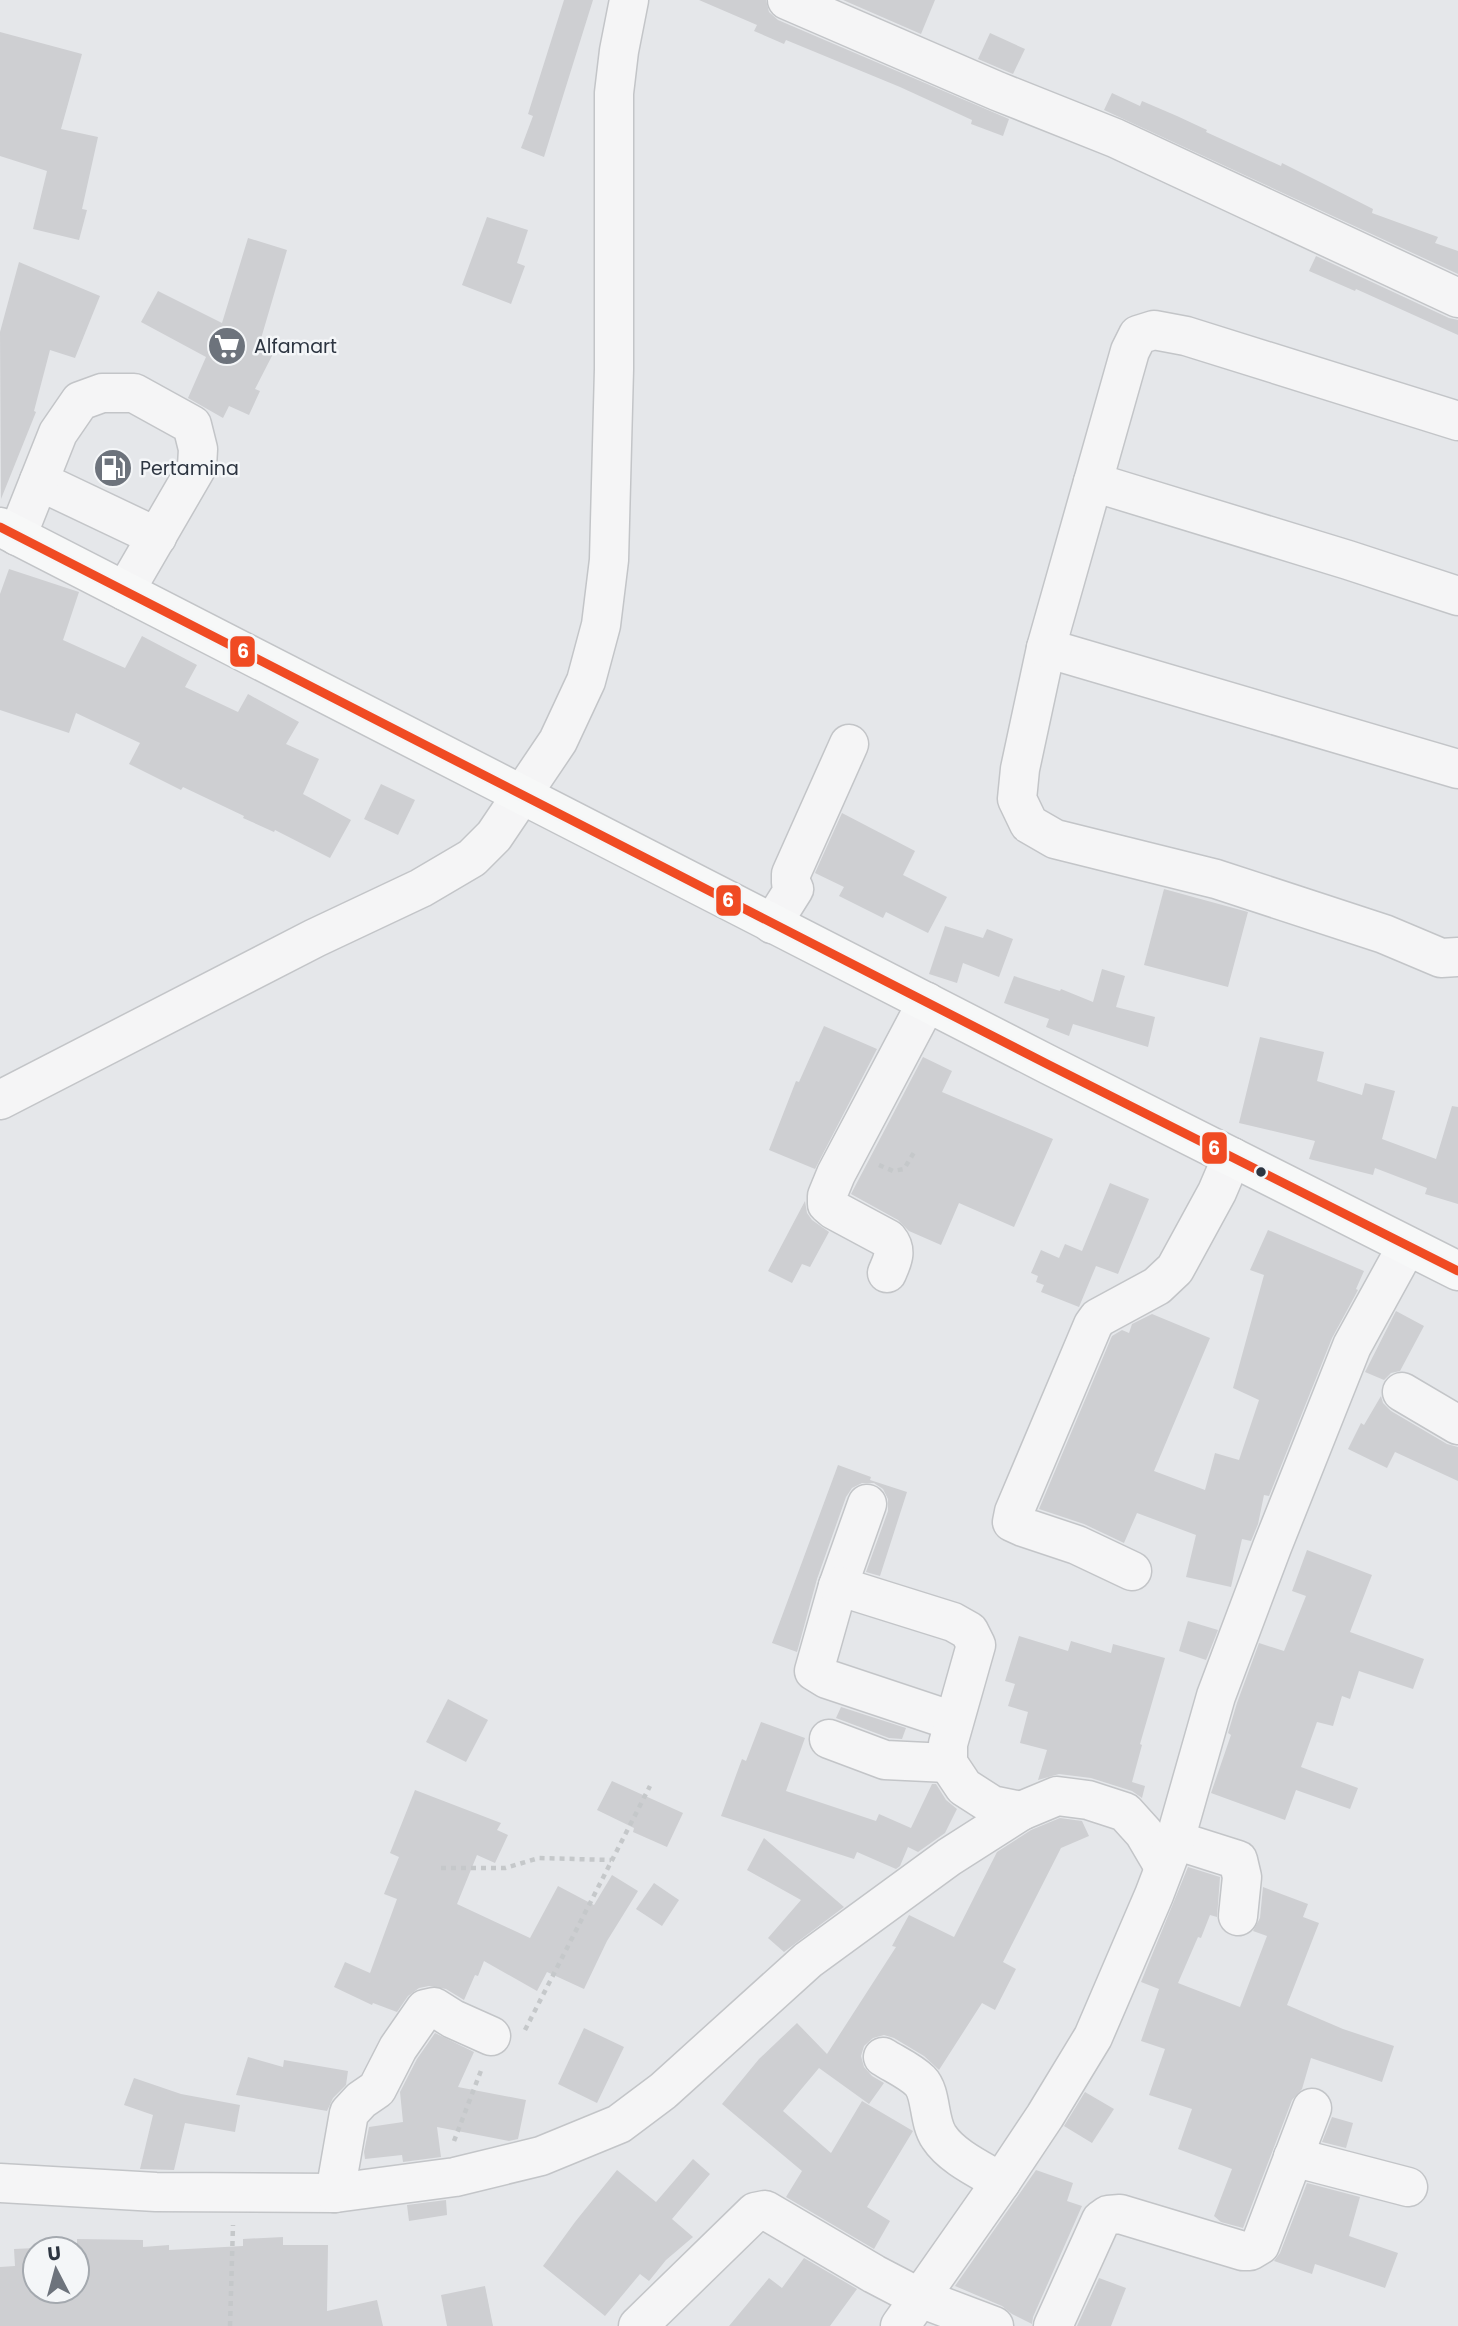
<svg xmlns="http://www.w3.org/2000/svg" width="1458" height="2326" font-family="Poppins,sans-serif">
<rect width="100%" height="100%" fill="#e5e7ea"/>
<!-- building -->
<g fill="#cecfd2" fill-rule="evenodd">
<path d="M564,0H593L544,157L521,148L533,116L528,114Z"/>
<path d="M699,0H766L769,12L778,20L1009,119L1003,136L971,124L972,120L900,87L786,40L784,44L754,31L757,25Z"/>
<path d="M843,0H935L921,34Z"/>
<path d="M0,32L82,54L61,129L98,137L82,209L87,210L79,240L33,229L47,171L0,156Z"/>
<path d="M990,33L1025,49L1013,74L978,59Z"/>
<path d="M1112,93L1140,106L1142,101L1177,116L1207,130L1206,132L1281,166L1282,163L1322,183L1373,209L1372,213L1438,237L1435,243L1458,251V274L1104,110Z"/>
<path d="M487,217L528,230L517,263L525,266L511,304L462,285Z"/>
<path d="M248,238L287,250L260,342L275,350L255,389L260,391L249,415L229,406L223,418L188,398L206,357L141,322L158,291L222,323Z"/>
<path d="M1316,256L1449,318L1458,320V335L1356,289L1355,291L1309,271Z"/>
<path d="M19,262L100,296L75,358L50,350L34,411L36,412L1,499L0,332Z"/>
<path d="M9,569L79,592L63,640L125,668L142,636L197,665L185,687L238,712L248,694L299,722L286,744L319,759L303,794L351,820L330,858L275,830L274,832L243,818L244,816L183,787L181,790L129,764L140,743L76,713L69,733L0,710V594Z"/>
<path d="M381,784L415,800L398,835L364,819Z"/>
<path d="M842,813L915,851L903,875L947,897L928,933L886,912L883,918L839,896L844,887L815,873Z"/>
<path d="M1164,889L1248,912L1228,987L1144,965Z"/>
<path d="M945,926L983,938L987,929L1013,939L999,977L963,963L957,983L929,974Z"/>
<path d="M1102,969L1125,976L1116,1007L1155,1017L1148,1047L1073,1024L1069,1036L1046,1027L1049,1019L1004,1003L1014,976L1060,991L1061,989L1093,1002Z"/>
<path d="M824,1026L877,1049L815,1169L769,1150L796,1081L799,1082Z"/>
<path d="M1260,1037L1324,1052L1317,1081L1362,1095L1365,1083L1395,1091L1382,1139L1436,1159L1452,1106L1458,1107V1204L1425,1194L1427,1188L1375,1168L1373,1175L1309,1159L1315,1141L1239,1123Z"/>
<path d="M923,1057L952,1071L942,1092L1053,1139L1014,1227L959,1203L941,1245L909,1231L898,1220L851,1194Z"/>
<path d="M1110,1183L1149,1199L1118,1274L1096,1266L1079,1307L1041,1292L1044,1285L1036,1282L1038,1276L1031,1273L1041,1250L1059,1258L1065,1244L1082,1251Z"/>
<path d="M805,1201L807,1213L812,1220L829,1232L810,1267L802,1264L792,1283L768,1271Z"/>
<path d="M1268,1230L1364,1271L1356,1289L1358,1290L1332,1338L1269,1496L1264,1495L1258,1524L1251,1541L1242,1539L1231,1587L1186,1577L1196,1535L1137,1513L1124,1543L1084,1524L1039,1509L1112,1336L1122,1330L1129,1333L1132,1324L1152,1314L1210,1338L1154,1471L1205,1490L1215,1453L1239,1460L1259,1400L1233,1388L1264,1275L1250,1270Z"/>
<path d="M1396,1311L1424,1326L1400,1371L1391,1373L1384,1380L1365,1372Z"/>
<path d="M1381,1396L1383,1403L1391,1411L1447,1444L1458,1447V1481L1395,1452L1387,1468L1348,1449L1361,1423L1364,1425Z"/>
<path d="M838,1465L871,1477L870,1480L907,1492L880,1576L866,1572L888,1511V1499L883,1489L874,1483H862L852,1488L846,1497L817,1579L797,1652L772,1643Z"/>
<path d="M1307,1550L1372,1575L1350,1632L1424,1659L1413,1689L1359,1671L1350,1699L1342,1696L1333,1726L1317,1722L1301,1767L1358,1788L1350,1809L1296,1790L1285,1820L1211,1793L1231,1735L1228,1733L1237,1703L1259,1643L1284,1651L1306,1596L1292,1591Z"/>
<path d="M1188,1621L1218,1630L1206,1660L1179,1651Z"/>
<path d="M1019,1636L1068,1651L1071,1641L1111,1653L1113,1644L1165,1658L1140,1744L1142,1745L1132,1782L1145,1786L1142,1798L1132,1791L1091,1778L1059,1774L1038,1780L1047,1750L1020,1743L1028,1712L1008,1706L1015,1684L1005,1681Z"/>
<path d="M448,1699L488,1720L466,1762L426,1742Z"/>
<path d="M841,1707L906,1728L902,1739L889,1738L836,1718Z"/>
<path d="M761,1722L805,1738L786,1791L876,1821L879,1814L911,1828L932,1784H936L946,1800L957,1809L945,1833L918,1852L908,1847L900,1866L896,1869L857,1852L854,1859L721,1816L742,1759L746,1761Z"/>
<path d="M612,1781L683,1813L667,1847L633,1832L634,1828L597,1810Z"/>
<path d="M415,1790L501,1823L497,1830L508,1835L495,1863L477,1855L457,1904L530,1938L558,1886L594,1905L612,1875L638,1891L607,1941L584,1989L547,1972L537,1991L484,1961L478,1976L475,1975L464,2000L446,1989L429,1986L419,1988L408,1996L397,2012L373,2003L372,2005L334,1987L345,1962L370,1973L397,1899L384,1894L399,1857L390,1853Z"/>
<path d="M1060,1818L1082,1821L1089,1836L1061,1848L1003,1962L1016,1969L995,2010L982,2003L939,2070L924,2056L894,2038L884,2035L873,2038L864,2046L861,2056L864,2067L872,2076L884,2083L869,2104L819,2068L783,2111L831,2153L862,2101L913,2131L867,2207L890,2221L874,2249L786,2197L802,2171L722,2104L759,2059L797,2023L827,2054L896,1947L892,1946L909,1915L954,1937L997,1852L1031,1830Z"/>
<path d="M764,1838L844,1907L784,1952L768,1938L801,1900L747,1870Z"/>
<path d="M1188,1867L1220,1877L1217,1917L1210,1915L1201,1938L1198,1937L1178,1983L1240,2007L1267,1936L1253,1931L1260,1918L1263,1887L1308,1904L1303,1917L1319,1923L1287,2005L1343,2029L1394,2046L1382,2082L1311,2058L1302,2089L1292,2100L1243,2228L1221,2222L1214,2216L1232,2169L1178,2149L1192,2109L1149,2095L1165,2049L1141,2041L1159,1989L1141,1982Z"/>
<path d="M654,1883L679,1900L662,1926L636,1909Z"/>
<path d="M584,2028L624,2047L597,2103L558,2084Z"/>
<path d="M435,2033L474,2052L458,2087L526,2100L518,2139L509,2141L437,2127L441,2157L403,2162L402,2155L365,2159L364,2152L369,2127L403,2122L400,2092L417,2059Z"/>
<path d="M248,2057L283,2067L284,2060L348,2071L346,2085L333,2098L327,2111L236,2095Z"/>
<path d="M134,2078L181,2094L240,2105L235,2132L185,2123L174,2170L140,2169L153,2115L124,2105Z"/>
<path d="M1085,2092L1114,2109L1092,2143L1064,2126Z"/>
<path d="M1332,2117L1353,2123L1346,2148L1322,2142Z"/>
<path d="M693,2159L710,2174L672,2219L693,2237L666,2260L649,2281L640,2274L605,2316L543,2266L575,2222L617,2170L656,2202Z"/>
<path d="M1036,2170L1073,2183L1067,2201L1082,2206L1033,2317L1032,2324L1012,2314L1002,2306L955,2286Z"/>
<path d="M1307,2183L1360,2197L1349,2236L1398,2253L1385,2288L1315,2264L1312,2274L1274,2261L1280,2253Z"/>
<path d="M446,2200L447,2215L409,2221L407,2205Z"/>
<path d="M283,2237V2245H328L327,2311L377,2300L383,2326H0V2267L15,2266L14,2249L77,2246V2239L143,2240V2247L169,2245V2250L243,2246V2239ZM35,2249H77V2291H35Z"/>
<path d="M804,2258L857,2289L830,2326H729L769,2278L782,2288Z"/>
<path d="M1099,2278L1126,2288L1111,2326H1077Z"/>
<path d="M485,2286L493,2326H447L441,2295Z"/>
</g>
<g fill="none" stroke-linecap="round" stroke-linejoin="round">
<defs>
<g id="minor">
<path d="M787,0L997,91L1115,138L1458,298"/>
<path d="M1458,421L1186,336L1154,330L1138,335L1130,351L1046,648L1020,769L1017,799L1029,824L1055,839L1216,879L1384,934L1441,958L1458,957"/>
<path d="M39,481L157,537"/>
<path d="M1093,482L1348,560L1458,596"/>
<path d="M17,536L58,433L80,401L102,393H134L192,425L198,449L197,467L125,591"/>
<path d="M1046,648L1458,769"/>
<path d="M772,924L794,889L791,883V874L849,744"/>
<path d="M0,1100L315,938L421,888L472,858L494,836L558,741L586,681L601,625L609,560L614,369V93L619,51L629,0"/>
<path d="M887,1273C892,1261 898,1251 888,1239L834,1210L827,1204V1196L836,1174L927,1002"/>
<path d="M1402,1392L1458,1425"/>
<path d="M867,1504L838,1586L814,1671L827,1679L953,1721"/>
<path d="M1132,1571L1077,1545L1023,1527L1012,1522L1014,1512L1093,1325L1098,1318L1157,1286L1175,1269L1217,1192L1232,1157"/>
<path d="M838,1586L953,1622L969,1631L976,1645L948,1744V1763L964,1787L992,1805L1021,1811"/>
<path d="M829,1739L885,1760L948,1763"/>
<path d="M1175,1840L1238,1860L1242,1877L1238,1916"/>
<path d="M883,2057C894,2064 910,2071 920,2081C932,2093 928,2121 939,2137C952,2157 981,2170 1001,2182"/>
<path d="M1293,2157L1408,2187"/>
<path d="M0,2183L156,2192L335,2193L455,2177L541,2156L619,2124L663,2091L808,1960L949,1857L1021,1811L1057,1796L1088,1800L1125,1812L1144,1833L1164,1867"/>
<path d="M335,2193L349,2113L361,2100L377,2089L398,2048L425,2009L434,2007L453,2019L491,2036"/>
<path d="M638,2326L755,2212L765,2210L874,2274L920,2298L994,2326"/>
<path d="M900,2326L1001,2182L1045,2116L1093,2037L1154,1895L1175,1840L1216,1696L1272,1547L1352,1346L1407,1246"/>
<path d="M1053,2326L1101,2220L1108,2215L1120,2214L1243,2251H1250L1260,2245L1312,2108"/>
</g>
<path id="major" d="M0,527L1049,1065L1458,1271"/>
</defs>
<!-- minor casing -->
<use href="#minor" stroke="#c3c5c8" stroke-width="41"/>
<!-- major casing -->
<use href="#major" stroke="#c2c4c7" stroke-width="41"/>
<!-- path -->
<g stroke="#c5c8ca" stroke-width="4.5" stroke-dasharray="5 5" stroke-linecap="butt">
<path d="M879,1165L893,1171L904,1169L916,1149"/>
<path d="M441,1868H505L539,1858L611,1860"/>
<path d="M525,2030L650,1786"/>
<path d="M454,2141L482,2068"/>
<path d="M230,2326L233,2225"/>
</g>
<!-- minor -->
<use href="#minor" stroke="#f5f5f6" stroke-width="38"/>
<!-- major -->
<use href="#major" stroke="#f7f8f8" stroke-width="38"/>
<defs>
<path id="bus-1" d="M0,527L1049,1065L1458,1271"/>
</defs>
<!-- bus-1 casing -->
<use href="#bus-1" stroke="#f4f6f8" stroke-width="14"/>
<!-- bus-1 -->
<use href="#bus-1" stroke="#f04b23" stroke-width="9"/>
</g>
<!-- icons -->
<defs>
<symbol id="supermarket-disc" viewBox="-11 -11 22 22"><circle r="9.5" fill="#6d737c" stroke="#f4f6f8"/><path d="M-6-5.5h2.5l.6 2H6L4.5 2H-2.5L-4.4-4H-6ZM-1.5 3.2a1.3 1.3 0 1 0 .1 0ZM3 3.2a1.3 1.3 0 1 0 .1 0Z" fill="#fff"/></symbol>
<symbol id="fuel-disc" viewBox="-11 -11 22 22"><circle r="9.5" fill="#6d737c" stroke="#f4f6f8"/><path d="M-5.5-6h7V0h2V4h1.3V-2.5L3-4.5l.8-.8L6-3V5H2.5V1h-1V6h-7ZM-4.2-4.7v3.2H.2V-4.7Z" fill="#fff"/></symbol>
</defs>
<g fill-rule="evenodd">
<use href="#supermarket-disc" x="205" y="324" width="44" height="44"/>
<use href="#fuel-disc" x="91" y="446" width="44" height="44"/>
</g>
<!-- markers -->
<circle fill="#2d3541" stroke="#f4f6f8" stroke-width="2.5" cx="1261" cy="1172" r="6"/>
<g text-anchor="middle" stroke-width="5" stroke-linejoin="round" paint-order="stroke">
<!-- poi labels -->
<g font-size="19" fill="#2d3541" stroke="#f4f6f8" text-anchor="start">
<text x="254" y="353">Alfamart</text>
<text x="140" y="475">Pertamina</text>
</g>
</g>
<g stroke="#f4f6f8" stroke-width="2.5">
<rect x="229" y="635" width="27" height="33" rx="7" fill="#f04b23"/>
<rect x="715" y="884" width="27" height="33" rx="7" fill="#f04b23"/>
<rect x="1201" y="1131" width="27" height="34" rx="7" fill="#f04b23"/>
</g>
<g font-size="19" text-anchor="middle" font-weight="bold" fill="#fff">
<text x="243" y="658">6</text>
<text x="728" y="907">6</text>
<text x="1214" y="1155">6</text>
</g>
<!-- north arrow -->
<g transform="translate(56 2270) rotate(354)"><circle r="33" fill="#f4f6f8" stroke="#a4a9af" stroke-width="2"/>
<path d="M0-5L12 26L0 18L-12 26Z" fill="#6d737c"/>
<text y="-10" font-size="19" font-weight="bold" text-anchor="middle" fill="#2d3541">U</text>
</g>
</svg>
